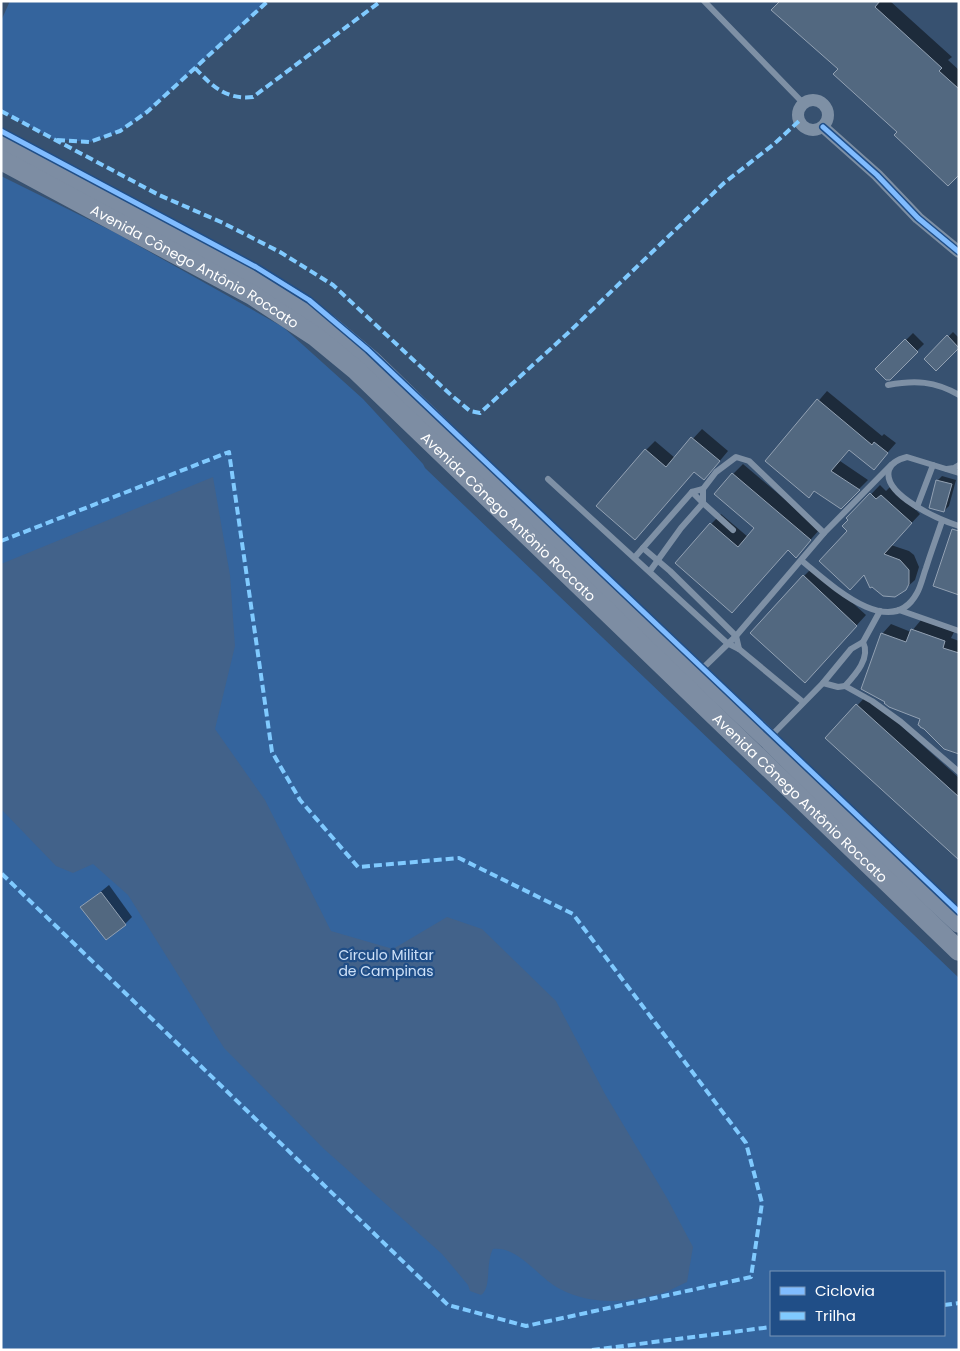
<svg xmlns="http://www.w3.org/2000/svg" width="960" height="1351" font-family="Poppins,sans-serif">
<rect width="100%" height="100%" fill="#375170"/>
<!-- green -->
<g fill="#34649d" fill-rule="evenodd">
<path d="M10,1H268L147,112L120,131L90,142L53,139L1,111V21Z"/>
<path d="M1,176L116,233L283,327L363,399L423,464L425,468L959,978V1350H1ZM771,1272H944V1335H771Z"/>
</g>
<!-- water -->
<path fill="#42628a" d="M213,477L230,575L235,646L215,729L265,800L331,931L393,949L447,917L482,929L556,1001L605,1094L667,1198L693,1247L687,1282C678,1286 668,1292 659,1294C627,1303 590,1305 560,1289C538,1278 519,1246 493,1249C485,1264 492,1288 481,1295L470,1291L468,1285L442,1254L324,1149L224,1048L128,895L93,864L73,873L56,866L1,809V564Z"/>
<!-- shadow -->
<g fill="#0007">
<path d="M781,1H890L952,57L948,60L959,70V174L899,132L840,69Z"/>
<path d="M953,332L959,338V346L936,369L926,359Z"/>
<path d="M913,333L924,344L890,378L877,369Z"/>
<path d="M827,391L882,436L884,434L896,443L874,468L850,449L840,461L868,480L840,508L767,461Z"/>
<path d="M702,429L728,451L713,469L694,471L644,529L646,450L655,441L675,458Z"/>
<path d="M743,464L820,529L796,556L788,549L742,601L711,524L721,514L748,537L756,527L733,474Z"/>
<path d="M942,476L956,480L949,506L944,511L937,481Z"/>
<path d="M880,485L886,491L891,486L920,514L891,545L909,551L914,555L919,567L915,580L905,589L849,531V520L848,518Z"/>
<path d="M813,567L866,615L814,672L804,576Z"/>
<path d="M921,620L954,632L951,638L959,641V752L922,718L882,634L891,624L911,632Z"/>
<path d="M867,695L959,778V858L827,738Z"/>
<path d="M109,885L132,917L125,924L82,907Z"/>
</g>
<!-- building -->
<g fill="#526880" stroke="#92a1b3">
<path d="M780,1H880L875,7L942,68L939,71L959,89V175L948,186L894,135L897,132L833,74L838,69L771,10Z"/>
<path d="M947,335L959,348L936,371L924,359Z"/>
<path d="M905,339L918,352L890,380H886L875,369Z"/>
<path d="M817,399L872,445L874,442L888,453L874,470L849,450L831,471L860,490L841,509L814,491L809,498L765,461Z"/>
<path d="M691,437L720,461L704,480L694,472L635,540L596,506L645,449L666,467Z"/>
<path d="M732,473L811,540L796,558L788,550L732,613L675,563L710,523L738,547L754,528L714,494Z"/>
<path d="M936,480L952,484L944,512L929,508Z"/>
<path d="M870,493L876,499L881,495L912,523L884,554L900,560L909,570V584L906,590L895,597L883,596L872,587L870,588L864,575L850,590L819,561L847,531L842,526L848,520L846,518Z"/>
<path d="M952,529L959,531V595L933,586Z"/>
<path d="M803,575L857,626L805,683L750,633Z"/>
<path d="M911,629L945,641L943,648L959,653V754L944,749L924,729L920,727V726L918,725L920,719L889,707L884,703L885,702L861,689L881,633L906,642Z"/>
<path d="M856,704L959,797V860L825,738Z"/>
<path d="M101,892L126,925L106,940L80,907Z"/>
</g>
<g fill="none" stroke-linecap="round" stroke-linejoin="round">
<!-- lane -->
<g stroke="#7e90a5" stroke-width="6">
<path d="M704,1L804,104"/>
<path d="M888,385C915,380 935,381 959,395"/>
<path d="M947,469L954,468L959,465"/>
<path d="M959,473L907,457C899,459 891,462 889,470C882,495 940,520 959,526"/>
<path d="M548,479L727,643L739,649L803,702"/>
<path d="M692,492L703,503L733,530"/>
<path d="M917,507L933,465"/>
<path d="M643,548L670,571L736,636L739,649"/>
<path d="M635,557L692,492L703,489L716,472L736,457L749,461L824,533"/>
<path d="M802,561C827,581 890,643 917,593C921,586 923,576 926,568C931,552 937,536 942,521"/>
<path d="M650,571L681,528L703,503V489"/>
<path d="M899,610L959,631"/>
<path d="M700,671L736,636L824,533L891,465"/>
<path d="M823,683L838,687L845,686C855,675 871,658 863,642"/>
<path d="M845,686L872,701L901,722L959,772"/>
<path d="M769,738L823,683L851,649L863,642L880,611"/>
</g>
<!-- street -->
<g stroke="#7e90a5" stroke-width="12">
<circle cx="813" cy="115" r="15"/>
<path d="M823,127L877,175L918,218L959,252"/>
</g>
<!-- primary -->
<g stroke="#7d8da3" stroke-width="20">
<path d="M1,141L255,276L293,299L329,325L372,361L545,529L768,739L876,846L959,923"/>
<path id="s1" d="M1,160L252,295L316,337L356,370L959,951"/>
</g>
<!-- quiet -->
<g stroke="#80caff" stroke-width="4" stroke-dasharray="8 4" stroke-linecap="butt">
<path d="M195,68C212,86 226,100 253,97L381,1"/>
<path d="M1,111L159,195L221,222L280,252L333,285L451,395L470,411L480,413L568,333L724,183L774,144L799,121"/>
<path d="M57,140L90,142L120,131L147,112L268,1"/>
<path d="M1,541L229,452L272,752L300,800L358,867L459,858L573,914L746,1143L762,1203L751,1277L526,1326L448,1305L1,873"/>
<path d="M944,1305L959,1303"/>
<path d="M592,1350L771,1327"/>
</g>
<defs>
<g id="cycleway">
<path d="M823,127L877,175L918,218L959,252"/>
<path d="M1,131L256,267L309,300L368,350L959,912"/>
</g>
</defs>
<!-- cycleway casing -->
<use href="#cycleway" stroke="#204e87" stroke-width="8"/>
<!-- cycleway -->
<use href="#cycleway" stroke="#80bcff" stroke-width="5"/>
</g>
<g text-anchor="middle" stroke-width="4.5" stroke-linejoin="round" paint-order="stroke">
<!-- street labels -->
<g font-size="14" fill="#fff" stroke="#204e87">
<text dy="5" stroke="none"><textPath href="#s1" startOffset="221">Avenida Cônego Antônio Roccato</textPath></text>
<text dy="5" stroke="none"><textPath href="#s1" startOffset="625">Avenida Cônego Antônio Roccato</textPath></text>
<text dy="5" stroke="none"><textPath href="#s1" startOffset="1030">Avenida Cônego Antônio Roccato</textPath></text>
</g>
<!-- park labels -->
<g font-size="14" fill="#cee1f8" stroke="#204e87">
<text x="386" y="960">Círculo Militar<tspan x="386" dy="16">de Campinas</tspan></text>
</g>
</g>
<!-- border -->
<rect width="960" height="1351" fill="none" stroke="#ffffff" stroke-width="5"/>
<!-- legend -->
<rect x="770" y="1271" width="175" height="65" fill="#204e87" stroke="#7995b7"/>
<rect x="780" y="1287" width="25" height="8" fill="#80bcff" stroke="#7995b7"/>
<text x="815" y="1296" font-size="15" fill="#ffffff">Ciclovia</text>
<rect x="780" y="1312" width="25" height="8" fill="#80caff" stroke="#7995b7"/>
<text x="815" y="1321" font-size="15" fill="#ffffff">Trilha</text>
</svg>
